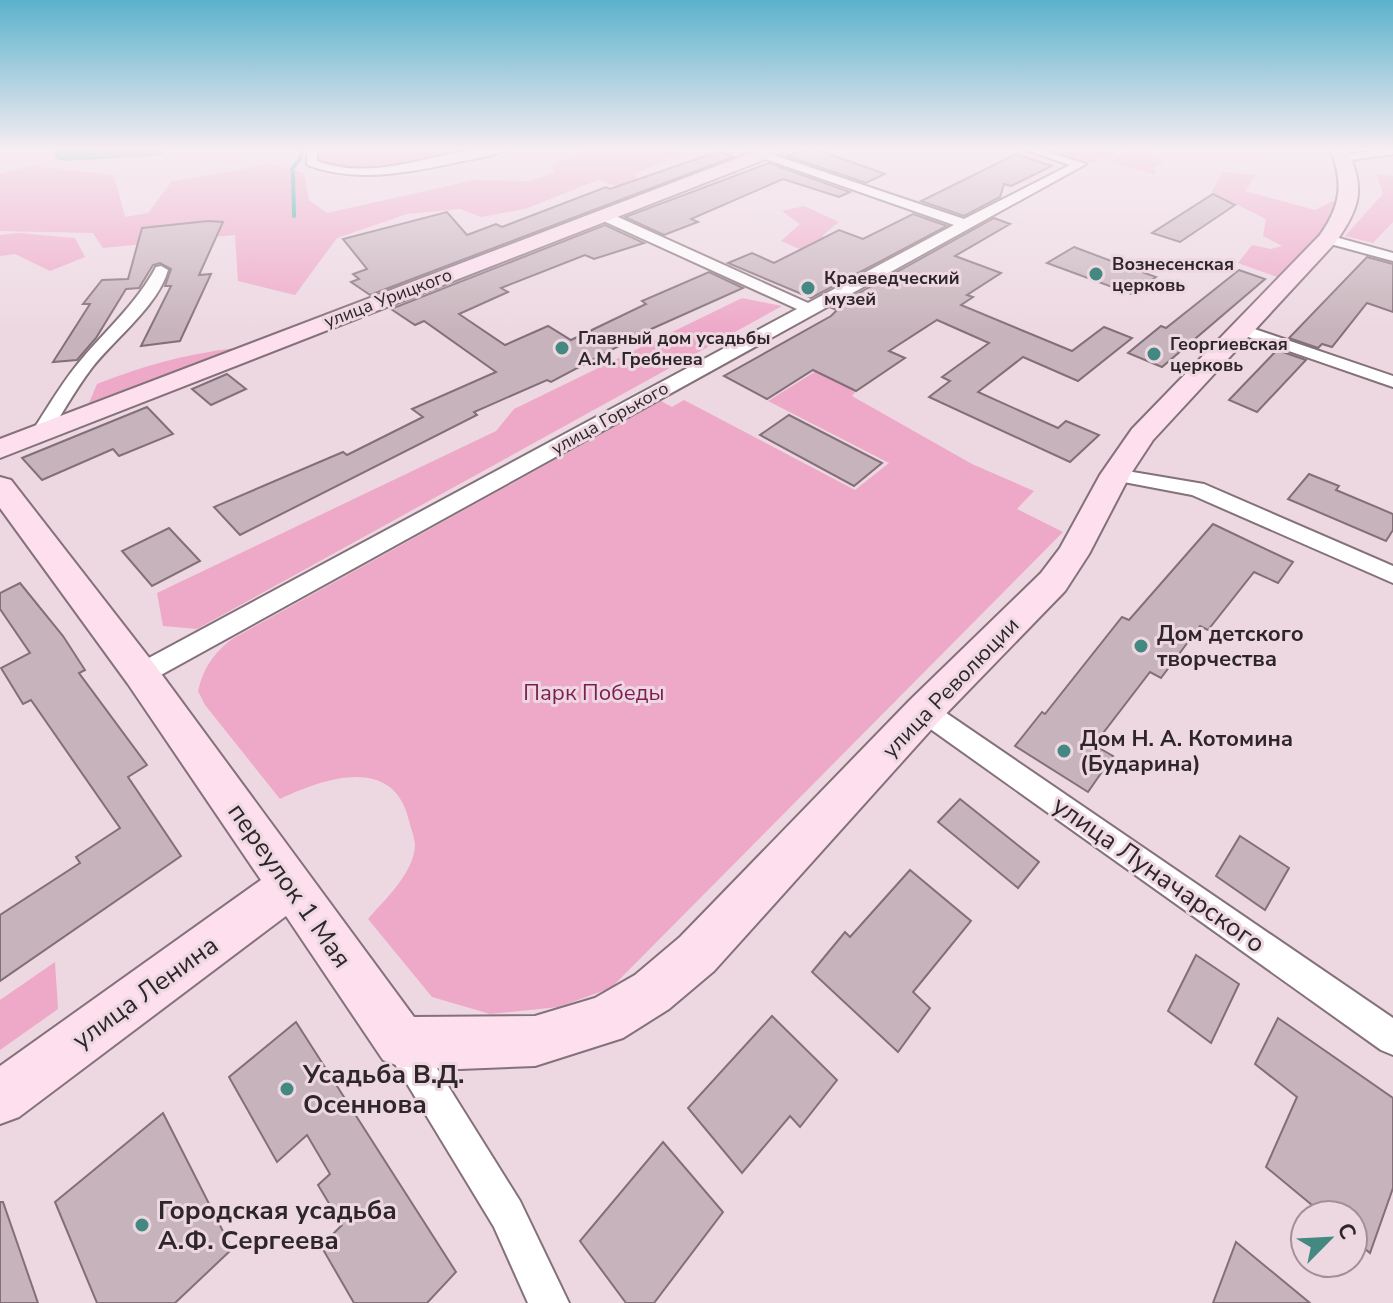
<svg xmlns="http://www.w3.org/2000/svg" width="1393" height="1303" font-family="'Nunito Sans',sans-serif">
<rect width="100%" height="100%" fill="#edd8e1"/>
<!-- green -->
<g fill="#eea9c8">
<path d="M321,149H478C442,156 347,179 317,158Z"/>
<path d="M679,149L682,154L634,174L644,184L628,190L598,180L525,209L481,217L460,209L407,214L337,238L295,295L238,281L235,235L103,248L93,233L0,231V174L32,166L114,175L125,217L148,213L172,181L272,164L304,173L309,200L327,213L474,180L529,181L554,173L552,165L588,152Z"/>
<path d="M1045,149H1124L1094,163Z"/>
<path d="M1138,149H1145L1147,154L1165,163L1153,167L1156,175L1108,162Z"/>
<path d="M1222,172L1256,175L1245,191L1315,210L1333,201L1345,204L1320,240L1277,277L1238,263L1252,245L1271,249L1282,246L1263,236L1266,219L1212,192Z"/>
<path d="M1376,174L1393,176V222L1373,243L1345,236L1383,194Z"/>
<path d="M804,206L839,222L822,236L873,260L853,272L781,241L800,224L782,211Z"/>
<path d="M18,233L75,238L85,257L50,271L15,254L0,256V235Z"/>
<path d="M742,298L782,306L197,629L163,626L157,593L496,431L514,409Z"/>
<path d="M235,348L89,403L97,384C142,366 186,354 235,348Z"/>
<path d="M816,371L856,391L852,396L972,464L1034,491L1017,509L1063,532L611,988L559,1007L490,1014L432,997L368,919C386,898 413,874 415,846C415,839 411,828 409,821C394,754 324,778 280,799L205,705L198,691C204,667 213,654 232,639L661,401L672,407L684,400L855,490L889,463L768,401Z"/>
<path d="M55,962L58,1009L0,1050V1000Z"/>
</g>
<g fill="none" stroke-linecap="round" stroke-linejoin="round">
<!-- stream -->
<g stroke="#27afa3" stroke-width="4">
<path d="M292,169L300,159L302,149"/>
<path d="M293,173L294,216"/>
</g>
<!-- river -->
<path fill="#27afa3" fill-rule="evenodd" d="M57,149H165L162,154L154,156L65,161L57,159L53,154Z"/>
</g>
<!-- building -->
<g fill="#c7b3bb" stroke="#826f77" stroke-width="2">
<path d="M809,149H815L885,174L866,183L787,156Z"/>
<path d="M720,151L733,157L370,295L351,282L359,279L353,274L367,269L343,239L447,212L467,235L496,224L502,227L606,187L610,189Z"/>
<path d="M1016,154L1052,166L1011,186L1004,184L1000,197L964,216L921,201Z"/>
<path d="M769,163L850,192L839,197L783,179L691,219L698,222L664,235L625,217Z"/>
<path d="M1213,194L1235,205L1180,242L1152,233Z"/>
<path d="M913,214L947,226L811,298L728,263L752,253L774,263L839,230L863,239Z"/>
<path d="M994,218L1010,224L955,256L1001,273L967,295L973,297L961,305L1072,351L1104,327L1132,338L1078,381L1023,357L978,392L1058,428L1066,421L1099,435L1070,462L929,397L950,381L942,377L989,343L937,320L889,351L905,358L856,391L813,370L767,399L724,376L831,316L837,310L832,308Z"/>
<path d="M208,221L223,222L199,275L211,274L180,341L141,346L171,286H165L171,269L160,263L153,265L139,288L126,289L96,338L77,360L53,362L90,304H83L102,280L128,279L142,228Z"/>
<path d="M605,225L644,243L594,259L585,255L501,288L508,292L459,314L505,345L548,326L571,340L646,304L642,301L709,272L743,288L649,330L551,382L547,380L474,412L477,415L240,535L214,507L343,452L347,455L423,417L412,409L496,372L424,321L415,325L391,309Z"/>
<path d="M1074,247L1114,262L1156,277L1131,294L1047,263Z"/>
<path d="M1367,257L1393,264V312L1367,303L1332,347L1322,344L1318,348L1289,338Z"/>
<path d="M1239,270L1265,279L1162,367L1128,353L1161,326L1166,328Z"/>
<path d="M1277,350L1306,360L1257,412L1229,400Z"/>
<path d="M227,374L246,389L211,405L192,389Z"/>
<path d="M147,407L173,434L119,456L113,449L42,480L22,458Z"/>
<path d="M789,415L882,463L854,486L760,435Z"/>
<path d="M1309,474L1339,486L1336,490L1393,514V530L1386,541L1288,499Z"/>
<path d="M1213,524L1293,562L1278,583L1254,572L1208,630L1200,626L1161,678L1150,672L1094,745L1113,756L1088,792L1015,746L1042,712L1045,714L1122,617L1129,620Z"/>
<path d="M169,528L200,561L152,586L122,551Z"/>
<path d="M20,583L63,636L85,670L79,673L147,765L128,777L181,856L0,981V915L80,863L76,857L120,828L31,700L23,704L1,668L30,653L0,609V593Z"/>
<path d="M960,799L1039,862L1018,888L938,822Z"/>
<path d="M1240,836L1289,868L1265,910L1216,876Z"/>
<path d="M910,870L971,921L913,992L930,1008L898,1052L812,972L845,932L850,937Z"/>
<path d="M1196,955L1239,984L1211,1043L1168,1011Z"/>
<path d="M772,1016L837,1080L800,1127L790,1116L742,1173L688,1108Z"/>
<path d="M1278,1018L1393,1098V1188L1370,1253L1353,1239V1215H1324L1266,1167L1297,1097L1255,1064Z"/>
<path d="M296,1022L456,1272L427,1303H354L321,1246L342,1225L318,1185L330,1174L307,1135L277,1162L229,1077Z"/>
<path d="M163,1113L232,1249L175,1303H97L55,1202Z"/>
<path d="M663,1142L723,1212L654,1303H626L580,1241Z"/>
<path d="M0,1202H3L38,1303H0Z"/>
<path d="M1236,1242L1310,1303H1213Z"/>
</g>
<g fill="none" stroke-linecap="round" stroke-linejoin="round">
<defs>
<g id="minor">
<path d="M307,149H317V161C383,185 444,144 506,149C495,156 477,158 463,161C412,172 357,184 307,165Z"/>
<path d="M1023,149H1039L1086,164L150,681L141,684L132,681L129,674L132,667L797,309L597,218V212H607L808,303L954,225L757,156V152H765L964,219L1070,165Z"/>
<path d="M1393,149V154L1343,161L1337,158L1343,155Z"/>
<path d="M1328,235L1393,253V261L1323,242V236Z"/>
<path d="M161,266L168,270C158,306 114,339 91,369C75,390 62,414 47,437H33L31,433C47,409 62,382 81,360C107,329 137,303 156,267Z"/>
<path d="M1240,324L1393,376V387L1234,332V326Z"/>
<path d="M1115,469L1204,484L1393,566V583L1192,495L1108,479L1105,475L1108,471Z"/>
<path d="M924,700L933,704L1393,1018V1055L1381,1050L915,718L911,711L915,704Z"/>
<path d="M401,1025L413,1030L520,1201L569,1303H528L494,1227L389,1054L384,1042L389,1030Z"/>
</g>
<g id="secondary">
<path d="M761,149H784L781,153L0,458V439Z"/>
<path d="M1330,149H1347C1366,189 1360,208 1335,243L1153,440L1130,475L1089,554L1065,591L938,722L714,971L669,1009L623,1038L535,1066L460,1069L401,1067L383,1060L286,916L19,1117L0,1124V1066L261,880L128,684L0,508V477L11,480L154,664L414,1017L535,1016L595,998L635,975L680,937L910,700L1041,573L1060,548L1100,475L1132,429L1320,235C1341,205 1344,183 1330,149Z"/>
</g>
</defs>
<!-- minor casing -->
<use href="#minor" stroke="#847179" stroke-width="4"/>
<!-- secondary casing -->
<use href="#secondary" stroke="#847179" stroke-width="4"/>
<!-- minor -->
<use href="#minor" fill="#fff" fill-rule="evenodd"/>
<!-- secondary -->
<use href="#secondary" fill="#fddfed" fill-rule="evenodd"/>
</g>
<!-- sky -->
<linearGradient id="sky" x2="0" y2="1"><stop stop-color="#5bb2cc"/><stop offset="0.45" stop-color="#f7edf2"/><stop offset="1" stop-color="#f7edf2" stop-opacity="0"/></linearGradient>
<rect width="1393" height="331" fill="url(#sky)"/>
<!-- markers -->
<g fill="#438982" stroke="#edd8e1" stroke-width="3">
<circle cx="1096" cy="274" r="8"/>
<circle cx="808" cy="288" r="8"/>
<circle cx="562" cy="348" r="8"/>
<circle cx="1154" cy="354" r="8"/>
<circle cx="1141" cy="646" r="8"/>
<circle cx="1064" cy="751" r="8"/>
<circle cx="287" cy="1089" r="8"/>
<circle cx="142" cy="1225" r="8"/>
</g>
<g text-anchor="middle" stroke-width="6" stroke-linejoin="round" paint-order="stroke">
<!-- far-poi labels -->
<g font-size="18" font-weight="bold" fill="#2e2629" stroke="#edd8e1" text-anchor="start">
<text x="1112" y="270">Вознесенская<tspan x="1112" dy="21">церковь</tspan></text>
<text x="824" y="284">Краеведческий<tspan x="824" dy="21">музей</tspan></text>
<text x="578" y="344">Главный дом усадьбы<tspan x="578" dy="21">А.М. Гребнева</tspan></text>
<text x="1170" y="350">Георгиевская<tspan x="1170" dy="21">церковь</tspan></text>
</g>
<!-- far-street labels -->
<g font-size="18" fill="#2e2629" stroke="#edd8e1">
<text transform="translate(388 298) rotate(-21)" y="6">улица Урицкого</text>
<text transform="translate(610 418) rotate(-29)" y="6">улица Горького</text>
</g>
<!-- poi labels -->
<g font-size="22" font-weight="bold" fill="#2e2629" stroke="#edd8e1" text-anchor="start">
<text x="1157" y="641">Дом детского<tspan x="1157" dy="25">творчества</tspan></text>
<text x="1080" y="746">Дом Н. А. Котомина<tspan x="1080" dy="25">(Бударина)</tspan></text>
</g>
<!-- street labels -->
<g font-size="22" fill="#2e2629" stroke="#edd8e1">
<text transform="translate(950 687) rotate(-46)" y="8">улица Революции</text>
</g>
<!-- park labels -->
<g font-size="22" fill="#7d1d54" stroke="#edd8e1">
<text x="594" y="700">Парк Победы</text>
</g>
<!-- near-street labels -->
<g font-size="26" fill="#2e2629" stroke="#edd8e1">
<text transform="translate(1159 874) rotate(35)" y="9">улица Луначарского</text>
<text transform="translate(290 885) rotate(55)" y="9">переулок 1 Мая</text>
<text transform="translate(145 992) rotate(-36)" y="9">улица Ленина</text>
</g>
<!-- near-poi labels -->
<g font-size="26" font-weight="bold" fill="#2e2629" stroke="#edd8e1" text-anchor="start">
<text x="303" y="1083">Усадьба В.Д.<tspan x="303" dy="30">Осеннова</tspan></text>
<text x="158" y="1219">Городская усадьба<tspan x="158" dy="30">А.Ф. Сергеева</tspan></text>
</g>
</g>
<!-- north arrow -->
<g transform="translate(1329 1239) rotate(66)"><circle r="38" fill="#edd8e1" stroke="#a19197" stroke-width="2"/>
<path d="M0-6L14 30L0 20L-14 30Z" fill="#438982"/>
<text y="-12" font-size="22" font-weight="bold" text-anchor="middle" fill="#2e2629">С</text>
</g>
</svg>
